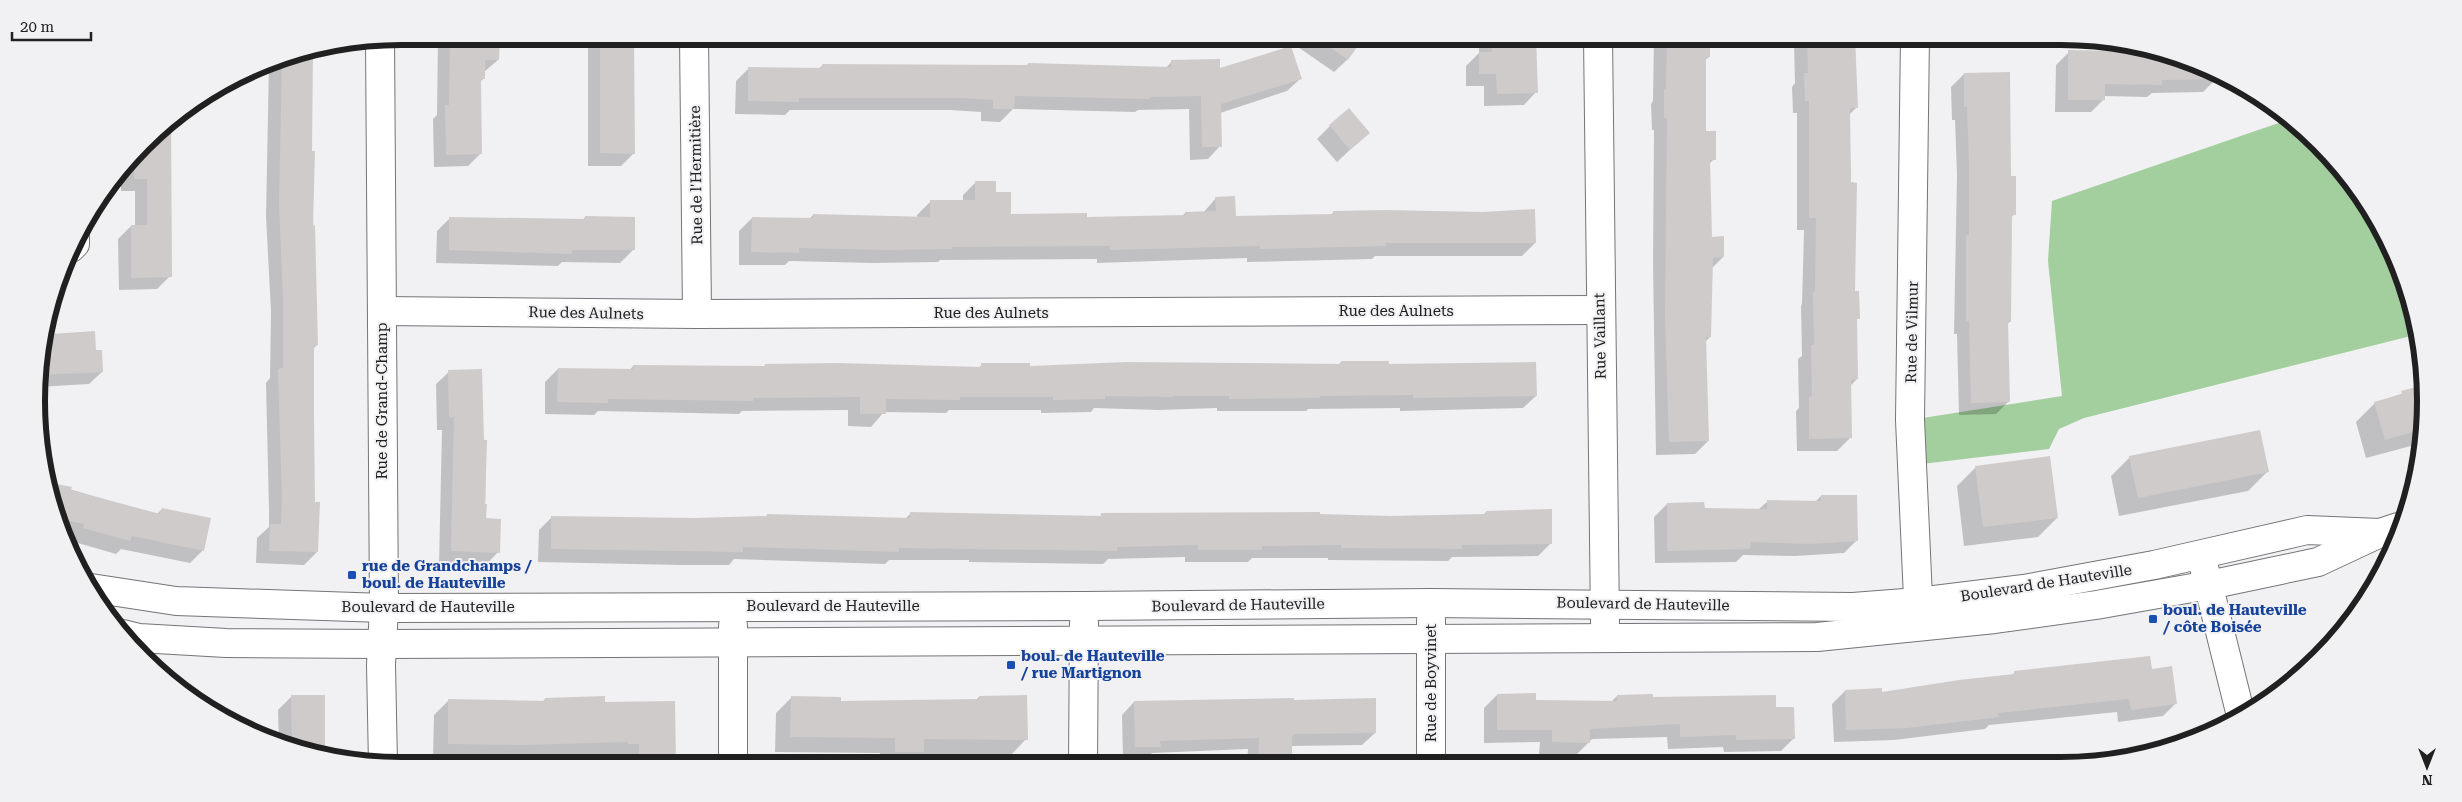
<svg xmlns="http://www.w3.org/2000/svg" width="2462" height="802" font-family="'Roboto Serif',serif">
<rect width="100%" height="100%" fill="#f1f0f3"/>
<!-- green -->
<path fill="#a3ce9d" d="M2290,119C2348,167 2387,224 2409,297C2412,309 2418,321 2419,334L2084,418L2059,429L2049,449L1913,465L1910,420L2062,396L2048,261L2052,201Z"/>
<!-- shadow -->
<g fill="#0003">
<path d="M438,36H498V60L484,72V78L480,82L481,153L468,166L434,167L433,119L437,115Z"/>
<path d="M588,36H634V153L621,166H588Z"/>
<path d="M1301,36H1364L1347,60L1334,72L1295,45Z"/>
<path d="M1479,36H1529L1536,92L1524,105L1484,106V86H1466V66L1479,53Z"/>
<path d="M1654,36H1709V57L1704,61L1705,132L1714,159L1709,164L1711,238L1723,257L1711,269L1710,337L1705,342L1708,441L1695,454L1656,455L1653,265L1654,130H1652L1651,104L1653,101Z"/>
<path d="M1797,36H1854L1857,107L1849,115L1854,292L1858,318L1856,320L1857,379L1850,386V438L1837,451H1797L1796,411L1799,408L1798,359L1802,356L1801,306L1802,304L1804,230H1797V113H1793L1792,87L1795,83L1794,43Z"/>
<path d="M2119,43L2216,79L2203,92L2152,93L2147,97L2104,96V99L2091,112H2055L2056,65L2069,52H2110Z"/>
<path d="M312,49L311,152L317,345L313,349L314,503L317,552L304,565L256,563L257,538L269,527V511L266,383L270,378L271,312L266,216L269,62Z"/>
<path d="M1172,61L1219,70L1300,79L1287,91L1220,113V146L1208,159L1190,160L1189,109L1138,110L1135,112L1013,109L1000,122L981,121V112L950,110H790L785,115L735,114L736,81L749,68L818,69L823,65L1025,67L1028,64L1166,68Z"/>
<path d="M1964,74L2010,178L2014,214L2011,218L2010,321L2007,325L2009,401L1996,414L1959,415L1957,334H1954L1957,175L1955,120H1952L1951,87Z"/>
<path d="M1330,126L1368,133L1337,162L1317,139Z"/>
<path d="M160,127L170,276L157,289L119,290L118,239L131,226H135V191H121V169Z"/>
<path d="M976,182L994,193L1010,216L1086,218L1182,216L1185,213H1203L1216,198L1235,217L1330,215L1333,213L1535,243L1522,256H1375L1372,259L1247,262V258L1097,263V259L940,260L938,262L873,263L789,261L785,265H739V231L752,218L809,219L813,215L917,218V215L930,202L963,201V195Z"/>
<path d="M585,217L633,250L620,263L562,262L558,266L436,263L437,231L450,218L583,220Z"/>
<path d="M51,335L95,351L102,372L89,384L38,387L39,354L42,343Z"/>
<path d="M1341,362L1388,365L1536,396L1523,408L1400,411V408L1308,409L1306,411H1217V408L1159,410L1094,408L1091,412L1041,413V410H949L946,413L884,412L871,427L848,426V410L742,411L739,414L598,411L594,415L545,414V382L558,369L629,371L633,366L763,367L765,365L978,368L982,365L1028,367L1338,365Z"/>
<path d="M449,372L483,441H486L485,519L498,552L486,565L439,564L442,430H437L436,384Z"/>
<path d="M2424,386L2426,401L2422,443L2366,458L2356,422L2375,403Z"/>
<path d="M2130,457L2267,472L2248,491L2119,516L2111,476Z"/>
<path d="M1976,467L2057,518L2038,537L1964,546L1957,486Z"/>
<path d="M46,482L156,515L162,509L203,550L190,563L121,549L116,554L71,541L72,537L67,536L49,495Z"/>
<path d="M1821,496L1857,540L1844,553L1795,556L1743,555L1736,562L1655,563L1654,517L1667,504L1703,510H1758L1768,501L1815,502Z"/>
<path d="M1486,512L1551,543L1538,556L1452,557L1448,561L1328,560V558H1252L1248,562H1185V557L1108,559L1103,564L969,562V560H889L885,564L734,559L729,565H681L538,562L539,530L552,517L694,520L765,518L767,515L905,519L911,513L1099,517L1102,515L1390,517L1483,515Z"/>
<path d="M2151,671L2176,703L2163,716L2118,722L2117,712L1989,725L1985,729L1894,740L1834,742L1832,704L1845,691L1881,694L2011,676L2014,673Z"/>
<path d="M1497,695L1534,701L1611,702L1617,696L1775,708L1794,738L1781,751L1724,752L1723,747L1668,749L1667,737L1592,739L1576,755L1539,754L1540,742L1484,743V708Z"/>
<path d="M323,696L325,757L279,743L278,710L291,697Z"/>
<path d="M979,697L1026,739L1011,755L920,754L909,765H880V753L775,752L776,713L791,698L840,702L975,701Z"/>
<path d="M545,699L604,704L674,702L675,765H625V759H614V756L505,759L433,758L434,715L449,700L542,702Z"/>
<path d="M1134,702L1375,733L1362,745L1291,746V764H1247L1248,749L1152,753L1147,758L1123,759L1122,715Z"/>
</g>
<!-- building -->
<g fill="#cfcbcb">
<path d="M450,36H500L499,60H485V79H481L482,154L446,155L445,105H449Z"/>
<path d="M600,36H634L635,154L600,153Z"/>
<path d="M1314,36H1365L1348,60Z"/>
<path d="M1491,36H1536L1538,93L1497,94L1496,74H1479V52H1492Z"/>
<path d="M1667,36H1710V57H1706V131H1716V160H1710L1712,237L1724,236V257L1713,258L1711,337H1706L1709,441L1669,442L1665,317L1667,118H1664V89H1666Z"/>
<path d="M1807,36H1855L1858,108H1850L1851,182L1857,183L1855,291H1859L1860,319H1857L1858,379L1851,380L1852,438L1809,439V397L1812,396L1811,345H1814L1813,292L1815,291L1816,218H1809V101H1805L1804,73H1808Z"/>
<path d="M2119,42L2132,43L2201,64L2229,79L2162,80V85L2105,84V100H2068V50L2118,51Z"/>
<path d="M1291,46L1302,79L1221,104L1222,147H1202L1201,96L1150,97V99L1015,96L1014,109H993V100L964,98H799V102L748,101V67L822,68V64L1028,65V63L1171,67V60L1220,59V68Z"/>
<path d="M313,48L312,151H315L313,226L315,225L318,345H314V418L315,502H320L318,552L269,551L270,524H281L282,498L278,369L283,368V298L279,203L282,58Z"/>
<path d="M2010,72L2011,176H2016V215H2012L2011,322H2008L2010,402L1971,403L1969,321H1966V235H1969V161L1967,107H1964V73Z"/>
<path d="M1349,108L1370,133L1350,150L1329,125Z"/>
<path d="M171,120L172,277L131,278V225H147V179H134V155L160,127Z"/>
<path d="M975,181H996V192H1011V214L1087,213V217L1185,215V212L1216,211L1215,197L1235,196L1236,216L1333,214V211L1385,210L1483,212L1535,209L1536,243H1386V246L1260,249V246L1110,250V246L952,247V249L887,250L799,248V253L751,252L752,217L813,218V214L930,217V200H975Z"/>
<path d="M585,216L635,217V250H572V254L449,250V217L585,219Z"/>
<path d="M95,331L96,350H102L103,372L39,375V354L43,343L51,342V334Z"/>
<path d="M1341,361H1389V364L1536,362L1537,396L1413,398V395L1320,396V398L1229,399V396H1173V397L1105,396V399L1053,400V397H960V400L886,399V414H860V397L753,398V401L608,399V403L557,402L558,368L633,369V365L765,366V364L837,363L981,367V363H1030V366L1126,362L1341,364Z"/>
<path d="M482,369L484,440H487L485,504H487L486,518L501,519L500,553L451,551L454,417L449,418L448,370Z"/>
<path d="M2424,385L2426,401L2423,429L2385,440L2374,402L2402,394L2401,391Z"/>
<path d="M2260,430L2269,472L2138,498L2129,456Z"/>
<path d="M2050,456L2058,518L1983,527L1975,466Z"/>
<path d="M46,482L72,487L71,490L160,514L162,508L211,518L204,551L132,536L130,541L83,528L84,524L65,520L63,528L49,495Z"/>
<path d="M1821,495H1857L1858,541L1809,544L1751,542L1750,549L1667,551V503L1704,502L1705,508L1767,509V500L1821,501Z"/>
<path d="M1552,509V544L1462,545V549L1341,548V545L1262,546V550H1198V545L1117,547V551L899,548V552L743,547V552L551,549V516L694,518L767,516V514L910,518V512L1101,516V513L1320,512V514L1390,516L1486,514V511Z"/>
<path d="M2150,656L2152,669L2172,666L2177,704L2131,710L2129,699L1998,713L1999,717L1907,728L1846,730L1845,690L1882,688V692L1959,680L2014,674V671Z"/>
<path d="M1536,693V700L1617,701V695L1653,694V697L1776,695V707H1794L1795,739L1736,740V735L1680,737V724L1590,729V743L1552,742V730H1497V694Z"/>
<path d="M291,695H325V745L292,746Z"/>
<path d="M1027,695L1028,740L924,739V752H895V738L790,737L791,696L841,697V701L979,699V696Z"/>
<path d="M605,696V702L675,701L676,765H639V744H628V742L521,745L448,744V699L545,701V698Z"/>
<path d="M1294,698V700L1376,698V733L1295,734L1292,737V764H1258L1259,738L1160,741L1161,747H1135L1134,701Z"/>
</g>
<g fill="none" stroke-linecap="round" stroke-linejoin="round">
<defs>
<g id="minor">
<path d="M694,36L697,314"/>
<path d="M1598,36L1605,622"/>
<path d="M1915,36L1910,420L1919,620"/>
<path d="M380,38L384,608L381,665L383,764"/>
<path d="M71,248L75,244V238"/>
<path d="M382,311L697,314L1600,310"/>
<path d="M2204,567L2241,716"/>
<path d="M91,588L176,601L384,608L1084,606L1431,603L1853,607L1918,602L2024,589L2154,565L2307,530L2380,533"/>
<path d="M123,634L139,638L226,643L383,644L1817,637L1995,619L2096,605L2209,585L2318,562L2380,533L2398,527"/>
<path d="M1083,764L1084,623"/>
<path d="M1431,764V620"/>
<path d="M733,765V626"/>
</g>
</defs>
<!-- minor casing -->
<use href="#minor" stroke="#757477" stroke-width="30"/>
<!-- minor -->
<use href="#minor" stroke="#fff" stroke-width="28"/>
</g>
<!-- markers -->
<g fill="#1a4fb4" stroke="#f1f0f3" stroke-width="2">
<rect x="347" y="570" width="10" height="10" rx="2.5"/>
<rect x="2148" y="614" width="10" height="10" rx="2.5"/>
<rect x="1006" y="660" width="10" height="10" rx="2.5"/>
</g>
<g text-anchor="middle" stroke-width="4" stroke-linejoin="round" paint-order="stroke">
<!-- street labels -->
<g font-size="15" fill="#212021" stroke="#f1f0f3">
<text transform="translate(696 175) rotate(-91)" y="5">Rue de l'Hermitière</text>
<text x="1396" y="316">Rue des Aulnets</text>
<text transform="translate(586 313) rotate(1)" y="5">Rue des Aulnets</text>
<text x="991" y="318">Rue des Aulnets</text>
<text transform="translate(1912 332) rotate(-89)" y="5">Rue de Vilmur</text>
<text transform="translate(1600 336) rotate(-91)" y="5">Rue Vaillant</text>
<text transform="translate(382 401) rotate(-90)" y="5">Rue de Grand-Champ</text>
<text transform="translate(2046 583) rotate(-9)" y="5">Boulevard de Hauteville</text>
<text transform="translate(1643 604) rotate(1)" y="5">Boulevard de Hauteville</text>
<text transform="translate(1238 605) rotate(-1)" y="5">Boulevard de Hauteville</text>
<text x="833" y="611">Boulevard de Hauteville</text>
<text x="428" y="612">Boulevard de Hauteville</text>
<text transform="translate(1431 683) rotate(-90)" y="5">Rue de Boyvinet</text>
</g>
<!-- transit labels -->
<g font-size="15" font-weight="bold" fill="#164399" stroke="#f1f0f3" text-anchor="start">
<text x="362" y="571">rue de Grandchamps /<tspan x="362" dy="17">boul. de Hauteville</tspan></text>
<text x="2163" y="615">boul. de Hauteville<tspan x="2163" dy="17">/ côte Boisée</tspan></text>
<text x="1021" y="661">boul. de Hauteville<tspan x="1021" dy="17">/ rue Martignon</tspan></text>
</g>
</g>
<!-- crop -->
<path d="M0 0H2462V802H0ZM401 45H2061A356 356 0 0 1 2417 401V401A356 356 0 0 1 2061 757H401A356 356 0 0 1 45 401V401A356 356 0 0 1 401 45Z" fill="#f1f0f3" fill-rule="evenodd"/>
<path fill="none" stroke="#212021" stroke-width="6" d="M401 45H2061A356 356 0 0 1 2417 401V401A356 356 0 0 1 2061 757H401A356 356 0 0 1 45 401V401A356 356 0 0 1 401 45Z"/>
<!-- north arrow -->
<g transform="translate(2427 767) rotate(180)" stroke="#f1f0f3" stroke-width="4" paint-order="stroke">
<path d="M0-4L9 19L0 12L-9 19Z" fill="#212021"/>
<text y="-8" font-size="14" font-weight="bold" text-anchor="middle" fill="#212021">N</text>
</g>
<!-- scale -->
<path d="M12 32v8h79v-8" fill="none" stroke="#212021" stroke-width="2.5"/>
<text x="20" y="32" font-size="15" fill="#212021" stroke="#f1f0f3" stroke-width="4" paint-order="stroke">20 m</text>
</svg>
